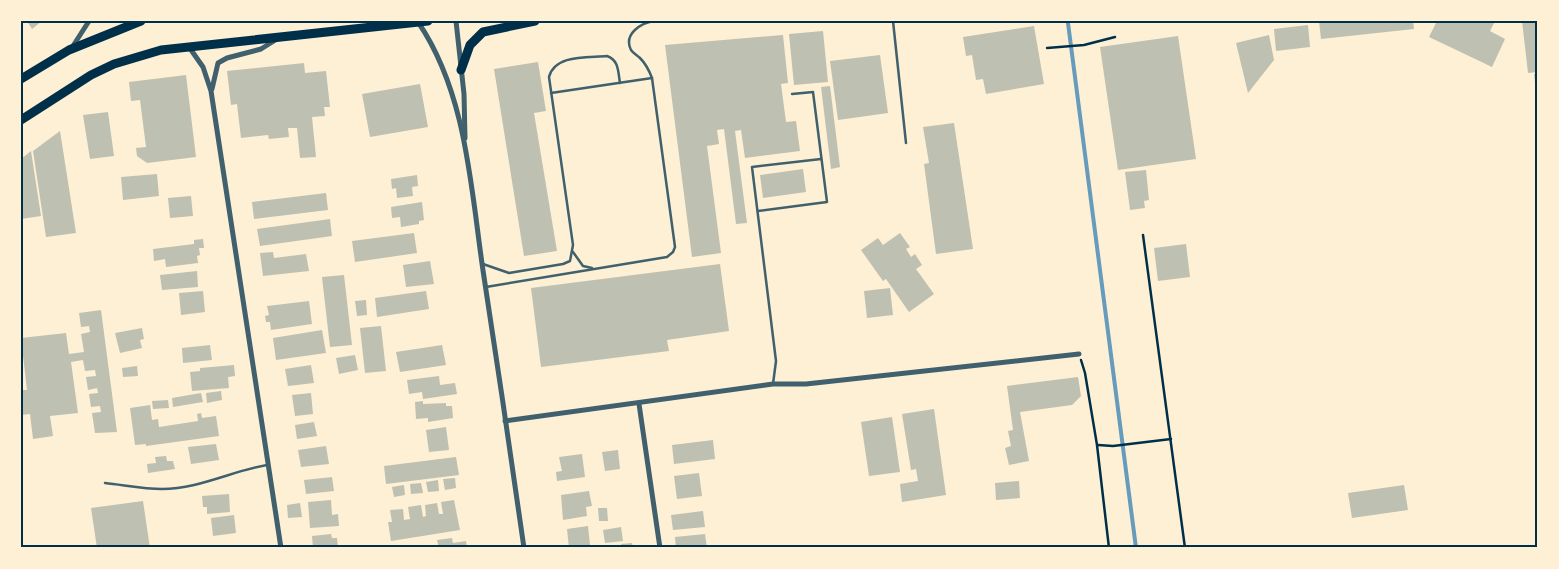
<svg xmlns="http://www.w3.org/2000/svg" width="1559" height="569" font-family="Manrope,sans-serif">
<rect width="100%" height="100%" fill="#fdf0d5"/>
<g fill="none" stroke-linecap="round" stroke-linejoin="round">
<!-- stream -->
<path stroke="#669bbc" stroke-width="4" d="M1068,23L1136,548"/>
</g>
<!-- building -->
<g fill="#bec0b2">
<path d="M27,21H42L32,29Z"/>
<path d="M1319,21H1413L1414,29L1321,39Z"/>
<path d="M1437,21H1495L1490,31L1505,39L1492,67L1429,37Z"/>
<path d="M1522,21H1538V72L1528,73Z"/>
<path d="M1308,25L1310,47L1276,51L1274,29Z"/>
<path d="M1034,26L1044,84L986,94L983,79L976,80L972,55L966,56L963,37Z"/>
<path d="M823,31L828,82L794,85L789,34Z"/>
<path d="M783,35L788,83L781,84L786,122L796,121L800,151L745,158L741,130L735,131L747,223L736,224L724,129L717,130L719,144L707,146L721,253L692,257L665,45Z"/>
<path d="M1269,35L1274,60L1248,93L1236,43Z"/>
<path d="M1178,36L1196,159L1118,170L1100,47Z"/>
<path d="M880,55L888,113L838,120L830,61Z"/>
<path d="M538,62L546,111L534,113L557,251L524,256L494,69Z"/>
<path d="M304,63L305,73L326,71L330,107H324L325,116L312,117L316,157L300,158L297,128H288L289,137L269,139L268,135L241,138L237,104L231,105L227,71Z"/>
<path d="M1534,74H1538V99H1537Z"/>
<path d="M186,75L196,157L147,163L137,156L136,148L146,147L140,100L131,101L129,82Z"/>
<path d="M420,84L428,127L370,137L362,94Z"/>
<path d="M830,86L840,167L831,169L821,87Z"/>
<path d="M108,112L114,156L90,159L83,115Z"/>
<path d="M954,123L973,249L936,254L924,164L929,163L923,127Z"/>
<path d="M60,131L76,233L46,237L33,151Z"/>
<path d="M31,151L41,216L21,219V159Z"/>
<path d="M803,169L806,192L763,198L760,175Z"/>
<path d="M1146,170L1149,200L1144,201L1145,208L1130,210L1125,172Z"/>
<path d="M157,174L159,196L123,200L121,177Z"/>
<path d="M417,175L418,186L412,187L413,196L397,198L396,188L392,189L391,179Z"/>
<path d="M326,193L328,210L254,219L252,202Z"/>
<path d="M191,196L193,216L170,218L168,198Z"/>
<path d="M422,202L424,220L419,221V224L401,227L400,217L392,218L391,207Z"/>
<path d="M330,219L332,236L260,246L257,229Z"/>
<path d="M414,233L417,253L355,262L352,241Z"/>
<path d="M900,233L910,247L906,249L911,257L915,254L922,265L916,269L934,294L909,312L886,279L883,281L861,250L878,238L883,245Z"/>
<path d="M203,239L204,248H199L200,255L197,256L198,263L166,267L165,259L154,261L153,249L194,244V240Z"/>
<path d="M1186,244L1190,277L1158,281L1154,248Z"/>
<path d="M273,252L274,258L306,254L309,271L263,276L260,253Z"/>
<path d="M430,261L434,284L406,287L403,265Z"/>
<path d="M720,264L729,331L667,340L669,351L541,367L531,288Z"/>
<path d="M197,271L198,287L162,290L160,275Z"/>
<path d="M344,275L352,345L330,347L322,277Z"/>
<path d="M890,288L893,315L867,318L864,291Z"/>
<path d="M203,291L205,312L181,315L179,293Z"/>
<path d="M426,291L429,309L377,317L375,298Z"/>
<path d="M366,300L367,315L357,316L355,301Z"/>
<path d="M309,301L312,324L271,330L270,322H266L265,316L269,315L267,306Z"/>
<path d="M101,310L117,432L95,433L92,413L101,412L100,406L91,407L89,394L98,393L97,388L88,390L86,377L96,376L95,370L85,371L83,360L71,362L78,413L50,416L53,436L33,439L30,414L21,415V390H27L21,338L66,333L69,354L84,352L81,334L90,332L89,326L81,327L79,313Z"/>
<path d="M381,326L386,371L365,373L360,328Z"/>
<path d="M142,328L144,339L140,340L142,348L120,353L115,333Z"/>
<path d="M322,330L326,353L276,360L273,338Z"/>
<path d="M210,345L212,360L183,363L182,348Z"/>
<path d="M442,345L446,365L400,372L396,352Z"/>
<path d="M355,355L358,370L339,374L336,358Z"/>
<path d="M234,365L235,376L228,377L229,388L192,391L190,372L200,371V368Z"/>
<path d="M311,365L314,383L288,386L285,369Z"/>
<path d="M137,366L138,376L123,377L122,368Z"/>
<path d="M439,376L440,385L455,383L457,394L423,399L422,392L409,394L407,380Z"/>
<path d="M1078,377L1081,396L1072,405L1020,412L1029,461L1009,465L1005,448L1011,446L1008,431L1013,430L1007,386Z"/>
<path d="M221,391L222,400L207,403L206,393Z"/>
<path d="M201,393L203,402L173,407L172,398Z"/>
<path d="M311,393L313,414L295,416L292,395Z"/>
<path d="M168,400L169,408L153,409L152,401Z"/>
<path d="M423,401V404L446,403V406H452L453,418L428,422V418L416,419L415,402Z"/>
<path d="M150,405L152,420L158,419L159,427L198,421L197,414L201,413L202,418L216,416L219,436L146,446V444L135,445L130,408Z"/>
<path d="M934,409L946,495L902,502L900,484L918,481L916,469L911,470L902,414Z"/>
<path d="M892,417L900,472L869,476L861,422Z"/>
<path d="M314,422L317,436L297,439L295,425Z"/>
<path d="M446,427L449,450L429,452L426,430Z"/>
<path d="M713,440L715,459L674,464L672,445Z"/>
<path d="M216,444L219,460L191,464L188,447Z"/>
<path d="M326,446L329,464L301,467L298,450Z"/>
<path d="M618,450L620,469L605,471L602,452Z"/>
<path d="M582,454L585,477L557,481L556,472L562,471L559,457Z"/>
<path d="M166,456L167,461H173L175,469L148,473L147,464L156,463L155,457Z"/>
<path d="M456,457L459,475L386,484L384,466Z"/>
<path d="M699,473L702,496L677,499L674,476Z"/>
<path d="M332,477L334,491L306,494L304,480Z"/>
<path d="M455,478L456,488L445,490L443,479Z"/>
<path d="M438,480L439,491L428,492L426,482Z"/>
<path d="M1019,481L1020,498L996,500L995,483Z"/>
<path d="M421,483L423,493L411,494L410,484Z"/>
<path d="M404,485L405,495L394,497L392,487Z"/>
<path d="M1404,485L1408,510L1352,518L1348,493Z"/>
<path d="M589,491L592,506L586,507L587,516L563,520L561,495Z"/>
<path d="M229,494L230,512L207,514V507H203L202,496Z"/>
<path d="M331,500L332,515L338,514L339,526L310,528L308,502Z"/>
<path d="M454,500L460,530L391,541L388,522H392L390,510L403,509L404,520L410,519L408,507L421,505L423,517L426,516L425,505L437,503L439,514H443L441,502Z"/>
<path d="M143,501L150,548H97L91,508Z"/>
<path d="M300,503L302,517L288,518L287,505Z"/>
<path d="M598,508H607L608,521H599Z"/>
<path d="M703,511L705,527L673,530L671,515Z"/>
<path d="M234,515L236,533L213,536L211,518Z"/>
<path d="M588,526L590,545L569,548L567,529Z"/>
<path d="M621,527L623,541L605,543L603,530Z"/>
<path d="M331,534L332,538H337L338,547L313,548L312,536Z"/>
<path d="M705,534L707,548H676L675,537Z"/>
<path d="M452,538L453,543L466,541L467,548H439L437,540Z"/>
<path d="M632,543L633,548H622L621,544Z"/>
</g>
<g fill="none" stroke-linecap="round" stroke-linejoin="round">
<!-- path -->
<g stroke="#003049" stroke-width="2.5">
<path d="M1047,48L1084,45L1115,37"/>
<path d="M1143,235L1185,548"/>
<path d="M1081,360L1085,373L1097,445L1109,548"/>
<path d="M1098,445L1113,446L1171,439"/>
</g>
<!-- service -->
<g stroke="#3f606c" stroke-width="2.5">
<path d="M893,21L906,143"/>
<path d="M551,93L652,78"/>
<path d="M758,211L827,202L813,92L792,94"/>
<path d="M573,252L583,266L592,268"/>
<path d="M483,264L509,273L563,264L570,261L573,245L549,77C555,54 588,58 607,56C619,60 618,72 620,83"/>
<path d="M486,287L667,257L673,252L675,247L652,78C649,70 646,64 640,58C637,55 633,53 631,50C623,34 641,23 654,21"/>
<path d="M773,384L776,361L752,167L821,159"/>
<path d="M105,483C124,485 144,489 162,489C198,489 232,471 267,465"/>
</g>
<!-- minor -->
<g stroke="#3f606c" stroke-width="5">
<path d="M456,21L464,94L465,138"/>
<path d="M418,22C468,95 471,193 484,277C498,367 511,458 524,548"/>
<path d="M73,46L89,21"/>
<path d="M189,47L203,67L211,91L281,548"/>
<path d="M212,89L218,63L227,58L261,49L277,39"/>
<path d="M639,404L660,548"/>
<path d="M505,421L773,384H806L1079,354"/>
</g>
<!-- primary -->
<g stroke="#003049" stroke-width="9">
<path d="M461,70L470,45L483,32L535,21"/>
<path d="M21,79L69,50L141,21"/>
<path d="M21,120L91,75L114,64L161,50L428,21"/>
</g>
</g>
<!-- border -->
<rect width="1559" height="569" fill="none" stroke="#fdf0d5" stroke-width="45"/>
<rect x="22" y="22" width="1514" height="524" fill="none" stroke="#003049" stroke-width="2"/>
</svg>
